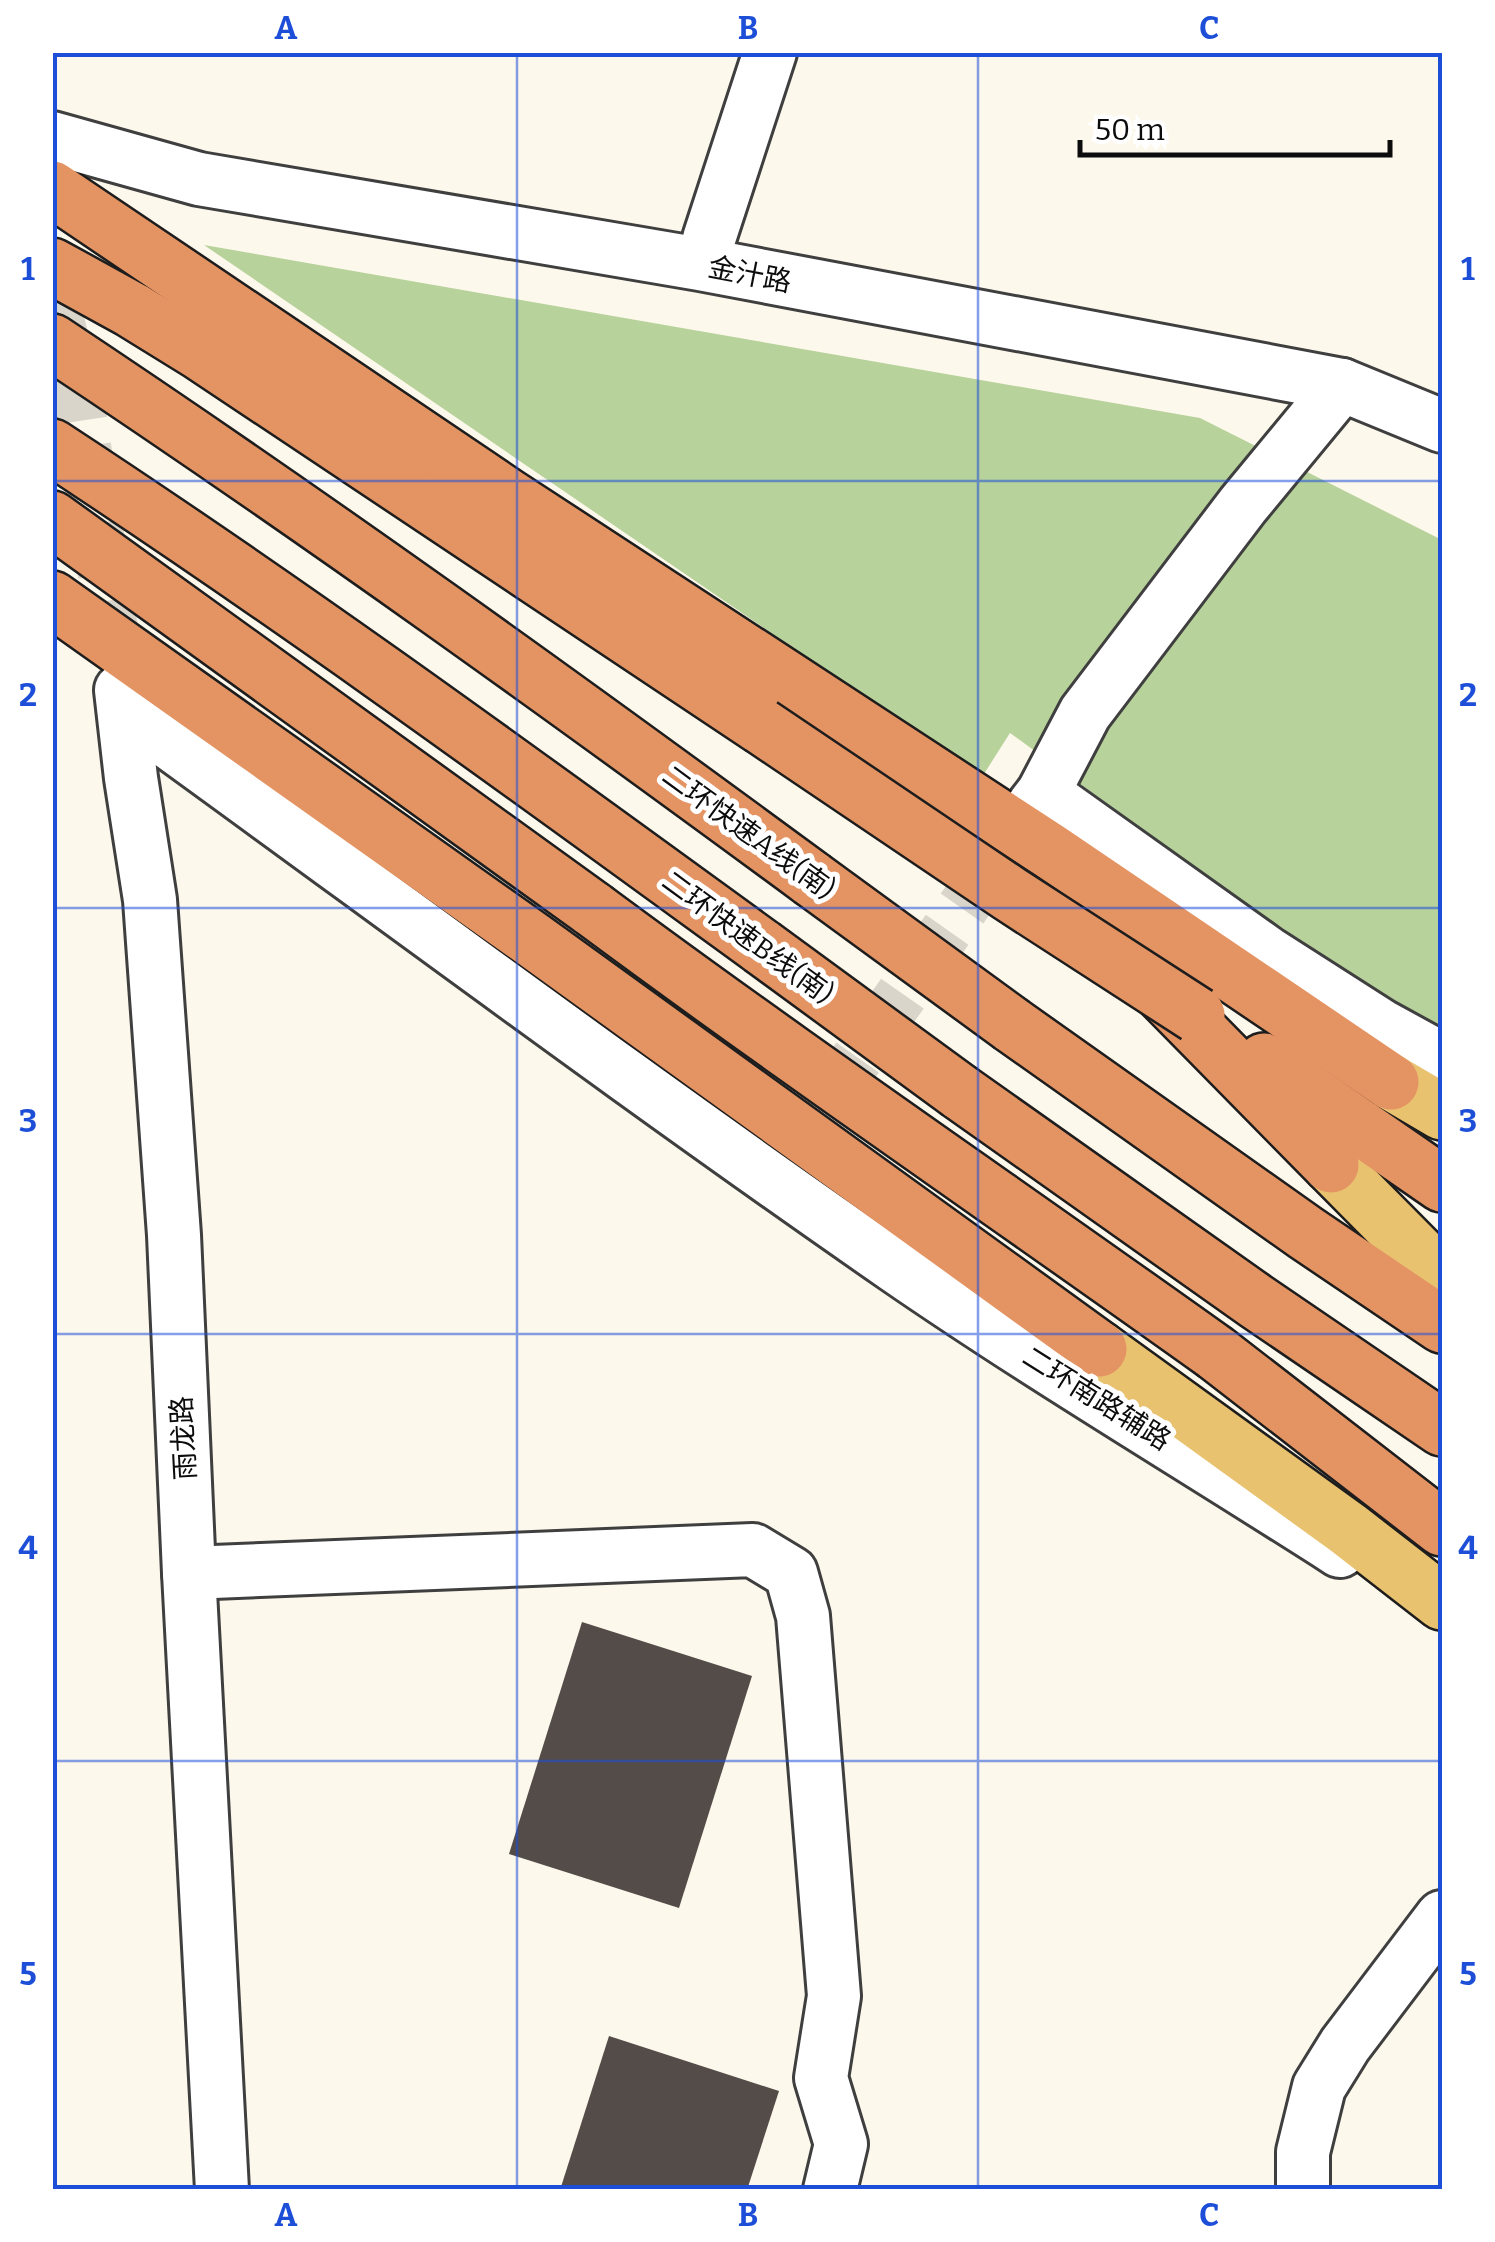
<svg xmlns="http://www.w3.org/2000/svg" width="1495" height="2242" font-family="Bitter,'Noto Sans SC',serif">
<rect width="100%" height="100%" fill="#fdf8ec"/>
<!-- forest -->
<path fill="#b8d29b" d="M204,245L1200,418L1442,540V1038L1402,1018L1010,733L982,777Z"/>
<!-- building -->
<g fill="#534c49">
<path d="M582,1622L752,1676L679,1908L509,1854Z"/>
<path d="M609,2036L779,2091L747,2190H560Z"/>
</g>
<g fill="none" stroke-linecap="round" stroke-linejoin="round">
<!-- minor-tunnel -->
<g stroke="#d9d5ca" stroke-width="52" stroke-dasharray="52 26" stroke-linecap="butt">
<path d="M52,294L80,412L119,677"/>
<path d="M783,1164L1010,840"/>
</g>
<defs>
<g id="minor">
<path d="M52,138L199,179L700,264L1342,385L1442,426"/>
<path d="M709,239L770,52"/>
<path d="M121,690L131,778L150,900L174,1235L189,1573L222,2190"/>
<path d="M124,710C381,896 635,1086 895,1266C1040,1366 1192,1456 1340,1551"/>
<path d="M1043,793L1269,954L1380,1025L1442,1059"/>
<path d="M1033,806L1043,793L1085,713L1243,505L1342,385"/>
<path d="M189,1573L753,1550L791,1573L803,1616L834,1996L821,2078L841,2144L830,2190"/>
<path d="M1303,2190V2152L1319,2087L1345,2045L1442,1917"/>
</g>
<g id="major">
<path d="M1391,1082L1442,1112"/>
<path d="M1331,1165L1442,1277"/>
<path d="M1099,1349L1348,1529L1442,1602"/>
</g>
<g id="highway">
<path d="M52,189L507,496L1050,851L1391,1082"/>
<path d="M52,266L132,310L200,352L761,726"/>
<path d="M52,342C311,514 562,695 812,879"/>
<path d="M52,447C295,606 528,777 762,947"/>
<path d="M52,519L594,910"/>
<path d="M52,599L533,940L1099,1349"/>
<path d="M1158,989L1331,1165"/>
<path d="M1012,1025L1306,1233L1442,1325"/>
<path d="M1264,1061L1442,1184"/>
<path d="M960,1092L1257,1302L1442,1428"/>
<path d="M1216,1353L1442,1528"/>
</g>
</defs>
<!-- minor casing -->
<use href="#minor" stroke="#3f3f3f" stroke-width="58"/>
<!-- major casing -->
<use href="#major" stroke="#1d1d1d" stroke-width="60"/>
<!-- highway casing -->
<use href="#highway" stroke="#1d1d1d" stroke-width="60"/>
<!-- minor -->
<use href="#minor" stroke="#fff" stroke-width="52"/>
<!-- major -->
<use href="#major" stroke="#e9c270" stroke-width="55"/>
<!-- highway -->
<use href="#highway" stroke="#e49463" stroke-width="55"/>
<defs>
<g id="highway-bridge">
<path d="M761,726L1010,894L1197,1015"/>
<path d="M812,879L1012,1025"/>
<path d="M594,910C799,1062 1009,1205 1216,1353"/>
<path d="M762,947L960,1092"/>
</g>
</defs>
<!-- highway-bridge casing -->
<use href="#highway-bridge" stroke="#1d1d1d" stroke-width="60" stroke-linecap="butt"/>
<!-- highway-bridge -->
<use href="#highway-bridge" stroke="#e49463" stroke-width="55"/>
</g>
<!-- grid -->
<path fill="none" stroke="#1d4ed8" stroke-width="2.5" stroke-opacity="0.55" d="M517,52V2190M978,52V2190M52,481H1442M52,908H1442M52,1334H1442M52,1761H1442"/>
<g text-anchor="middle" stroke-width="10" stroke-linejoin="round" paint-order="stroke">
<!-- street labels -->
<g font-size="28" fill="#0c0c0c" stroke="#fff">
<text transform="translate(750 274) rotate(11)" y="10">金汁路</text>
<text transform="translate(749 832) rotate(36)" y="10">二环快速A线(南)</text>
<text transform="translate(748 937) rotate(36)" y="10">二环快速B线(南)</text>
<text transform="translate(1097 1398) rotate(32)" y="10">二环南路辅路</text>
<text transform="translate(183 1438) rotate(-93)" y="10">雨龙路</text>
</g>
</g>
<!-- border -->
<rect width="1495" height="2242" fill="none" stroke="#ffffff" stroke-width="110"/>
<!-- scale -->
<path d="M1080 140v15h310v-15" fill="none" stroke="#0c0c0c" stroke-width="5"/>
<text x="1095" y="140" font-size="30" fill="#0c0c0c" stroke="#ffffff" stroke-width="8" paint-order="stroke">50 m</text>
<rect x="55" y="55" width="1385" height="2132" fill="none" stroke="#1d4ed8" stroke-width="4"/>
<g font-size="32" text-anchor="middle" font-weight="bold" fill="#1d4ed8">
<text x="286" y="39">A</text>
<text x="748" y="39">B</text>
<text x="1209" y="39">C</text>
<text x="28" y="280">1</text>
<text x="1468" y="280">1</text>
<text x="28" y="706">2</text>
<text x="1468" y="706">2</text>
<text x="28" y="1132">3</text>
<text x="1468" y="1132">3</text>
<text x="28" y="1559">4</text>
<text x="1468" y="1559">4</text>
<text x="28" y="1985">5</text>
<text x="1468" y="1985">5</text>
<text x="286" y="2226">A</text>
<text x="748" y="2226">B</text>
<text x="1209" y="2226">C</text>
</g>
</svg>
